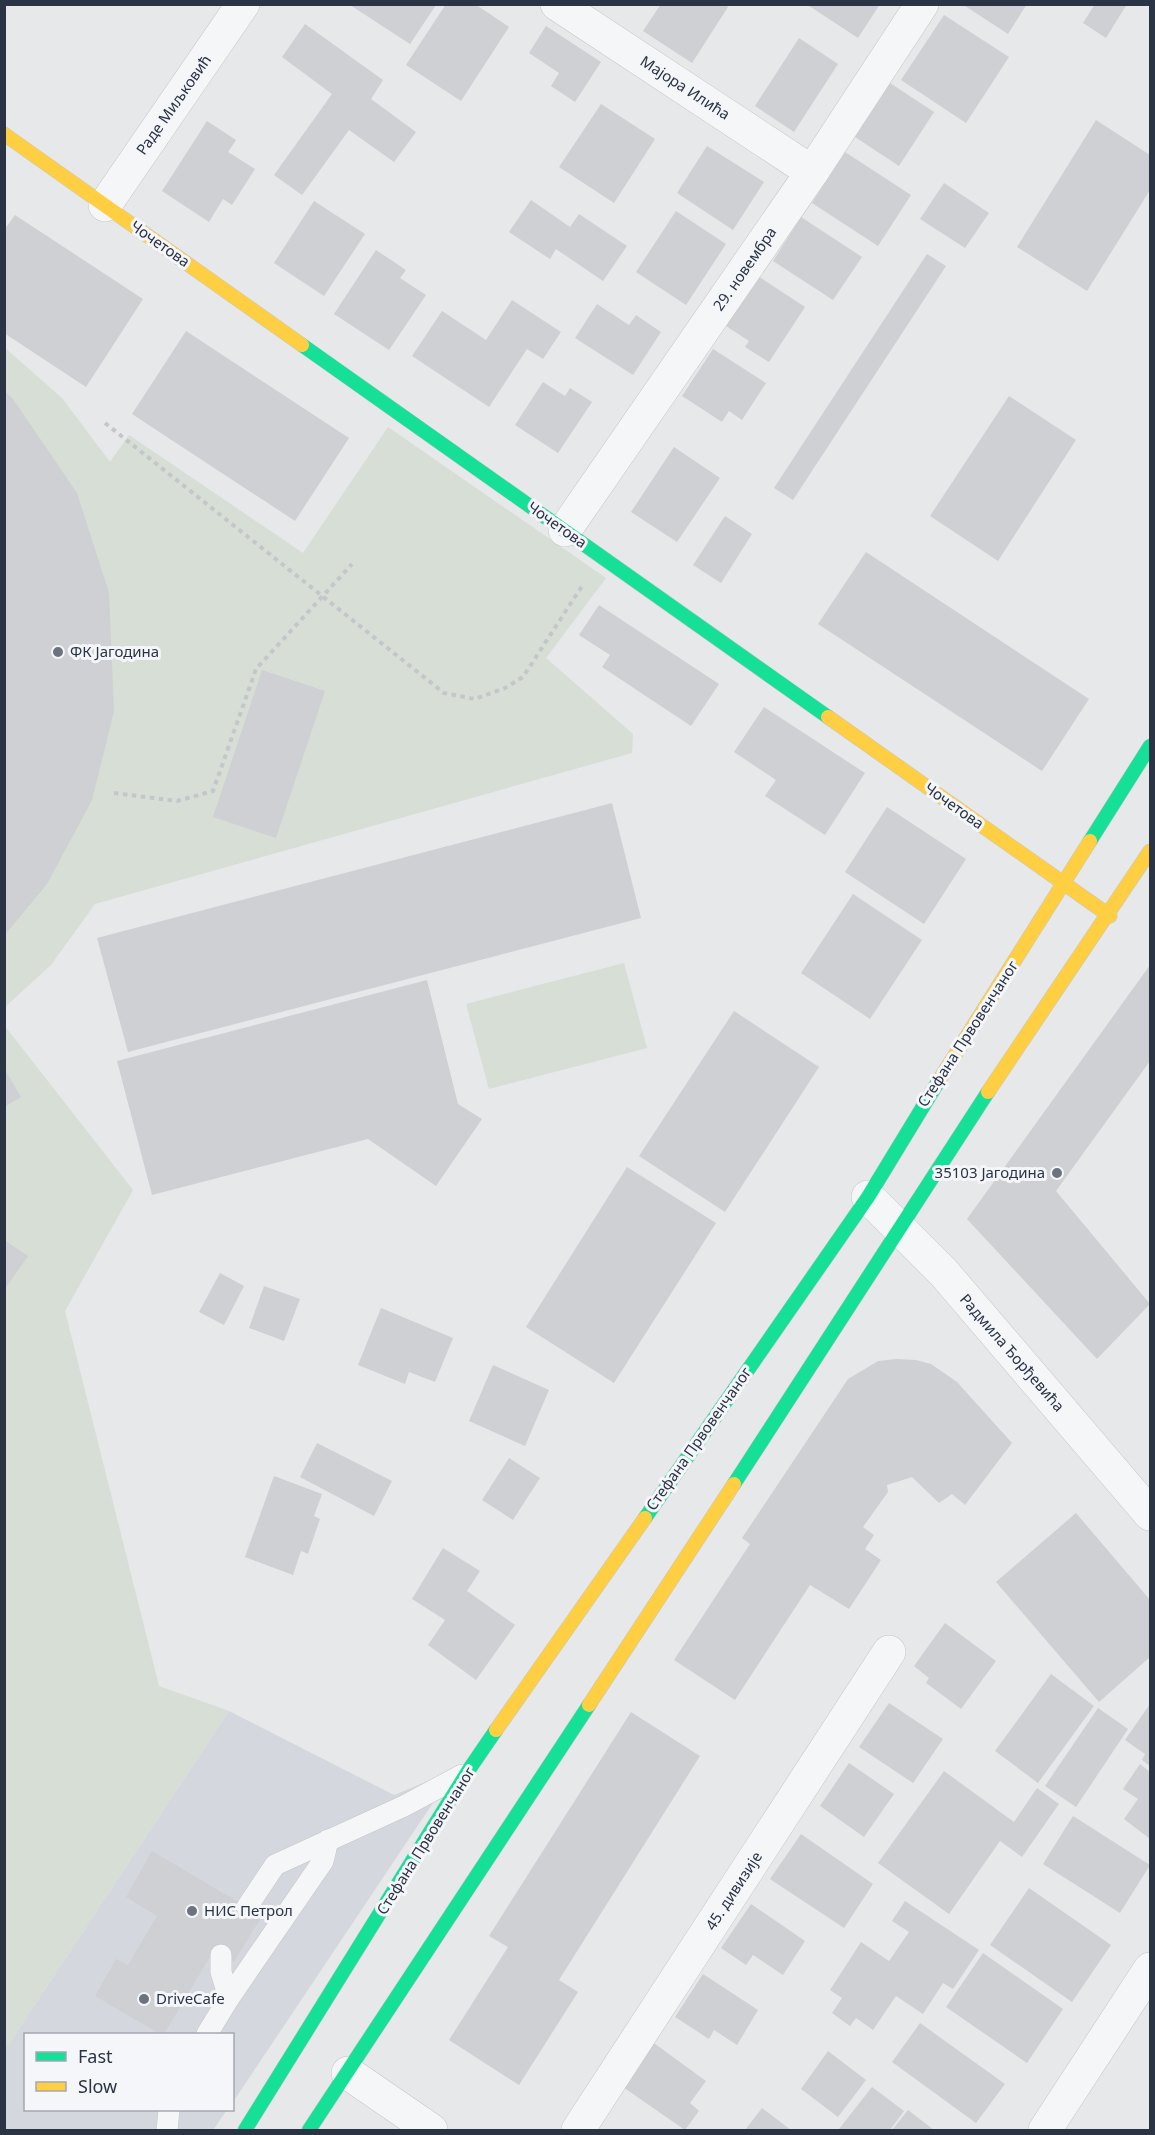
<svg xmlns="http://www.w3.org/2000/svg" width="1155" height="2135" font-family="'Noto Sans',sans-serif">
<rect width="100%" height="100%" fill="#e6e8ea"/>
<!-- built -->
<path fill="#d4d7dd" d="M229,1711L394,1795L455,1770L233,2102L232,2034H26V2110H227L213,2130H5L4,2045L9,2044Z"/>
<!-- green -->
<g fill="#d6ded6">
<path d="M4,347L62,398L110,462L129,435L303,553L388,427L606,578L546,658L633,734L632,753L95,904L51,965L5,1007Z"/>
<path d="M624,963L647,1048L489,1089L466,1004Z"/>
<path d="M4,1025L133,1190L65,1311L159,1686L229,1711L9,2044L5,2045Z"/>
</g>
<!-- building -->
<g fill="#ced0d3">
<path d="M446,4H475L509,27L461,101L406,65Z"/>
<path d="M661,4H724L728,7L692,63L643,31Z"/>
<path d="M806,4H880L858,38Z"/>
<path d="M962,4H1027L1008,34Z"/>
<path d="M1095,4H1127L1106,38L1083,23Z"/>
<path d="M350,5H436L410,44Z"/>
<path d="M944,15L1009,57L966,123L901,80Z"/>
<path d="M305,24L383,80L371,99L416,132L394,162L349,130L302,195L274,175L332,94L282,57Z"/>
<path d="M546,26L601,62L575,102L551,86L559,73L529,53Z"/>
<path d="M799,38L838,64L794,132L755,106Z"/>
<path d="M890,83L934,112L899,166L855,137Z"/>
<path d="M601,104L655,139L614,203L559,167Z"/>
<path d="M1096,120L1150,155V190L1087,291L1017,247Z"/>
<path d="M207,121L236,140L228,152L255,169L232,205L223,199L209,222L162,191Z"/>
<path d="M707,146L764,182L733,230L677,193Z"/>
<path d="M845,152L911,195L878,246L812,203Z"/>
<path d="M944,183L989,213L965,248L920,219Z"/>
<path d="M531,200L570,227L579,214L627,246L603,281L556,249L550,259L509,232Z"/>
<path d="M314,201L365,234L324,296L274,263Z"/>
<path d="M676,211L726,244L686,305L636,272Z"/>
<path d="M15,215L143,299L86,387L4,333V230Z"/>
<path d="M801,217L862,257L833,300L773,261Z"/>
<path d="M376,250L406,270L400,278L426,295L389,350L334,314Z"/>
<path d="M927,254L946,266L793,500L774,488Z"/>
<path d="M758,276L805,307L769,362L745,347L749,341L726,326Z"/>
<path d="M512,300L561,332L543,359L527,349L489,407L412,356L442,311L486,340Z"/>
<path d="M597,304L629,325L636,315L661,332L633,375L575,338Z"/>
<path d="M186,331L349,438L295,521L132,414Z"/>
<path d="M713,349L766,383L742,420L729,411L722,422L682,396Z"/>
<path d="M543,382L565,396L570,388L592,402L558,453L515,425Z"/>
<path d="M4,391L13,399L77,493L109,593L114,711L92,800L47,884L4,936Z"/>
<path d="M1009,396L1076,440L998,561L930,516Z"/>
<path d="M674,447L720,478L677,542L631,512Z"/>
<path d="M725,516L752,534L721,583L693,565Z"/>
<path d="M866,552L1089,699L1042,771L818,624Z"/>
<path d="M599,605L719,684L691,726L602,667L610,655L579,635Z"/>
<path d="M262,670L325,691L276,838L213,817Z"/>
<path d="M764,707L865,773L825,835L765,796L776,780L734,752Z"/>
<path d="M612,803L641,918L128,1052L97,938Z"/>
<path d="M887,807L966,859L924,924L845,872Z"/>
<path d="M853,894L922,940L870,1019L801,973Z"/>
<path d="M1150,965V1061L1056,1191L1150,1304L1097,1359L967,1219Z"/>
<path d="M427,980L458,1104L482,1119L436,1186L368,1139L152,1195L117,1061Z"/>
<path d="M734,1011L819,1067L725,1212L639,1156Z"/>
<path d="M4,1068L21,1097L4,1107Z"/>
<path d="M627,1167L716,1223L614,1383L526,1327Z"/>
<path d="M4,1240L28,1256L4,1290Z"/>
<path d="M220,1273L244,1286L224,1325L199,1312Z"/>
<path d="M264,1286L300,1299L284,1341L249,1328Z"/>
<path d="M381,1308L453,1338L435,1382L409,1372L405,1384L358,1365Z"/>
<path d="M897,1359L916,1360L931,1364L957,1382L1012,1443L965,1505L952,1494L939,1503L912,1477L887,1485L888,1492L863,1527L874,1535L865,1549L881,1560L849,1609L810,1585L735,1700L674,1660L750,1544L742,1538L848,1379L878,1361Z"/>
<path d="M493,1365L549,1390L525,1446L469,1421Z"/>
<path d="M317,1443L392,1481L374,1516L300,1477Z"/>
<path d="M509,1458L540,1478L513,1520L482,1500Z"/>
<path d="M274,1476L322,1494L314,1516L320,1519L308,1554L301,1551L293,1575L245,1557Z"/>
<path d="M1076,1513L1150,1600V1657L1099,1702L996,1582Z"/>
<path d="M443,1548L480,1571L467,1591L515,1625L476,1680L428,1645L445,1620L412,1599Z"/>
<path d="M945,1623L996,1661L961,1709L926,1683L929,1678L914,1666Z"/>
<path d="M1051,1674L1094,1706L1038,1783L995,1751Z"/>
<path d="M889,1703L943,1739L913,1783L859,1747Z"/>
<path d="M1150,1704V1766L1142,1760L1145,1754L1125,1740Z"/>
<path d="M1098,1708L1128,1729L1076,1807L1045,1786Z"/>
<path d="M631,1712L700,1756L559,1980L578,1992L519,2085L449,2040L508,1947L489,1936Z"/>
<path d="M849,1763L894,1794L864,1837L820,1806Z"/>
<path d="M1140,1764L1150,1772V1839L1124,1819L1138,1799L1123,1789Z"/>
<path d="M944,1771L1014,1822L1037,1788L1059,1804L1022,1857L1000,1841L949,1914L878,1863Z"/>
<path d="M1073,1816L1150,1865L1120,1913L1043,1864Z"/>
<path d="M801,1834L873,1884L844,1928L770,1879Z"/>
<path d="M152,1851L262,1916L234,1962L214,1950L164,2034H160L95,1996L116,1959L128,1965L157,1916L126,1897Z"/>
<path d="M1029,1888L1111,1945L1072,2002L990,1945Z"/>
<path d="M905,1901L979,1950L953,1989L943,1983L923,2014L896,1996L873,2030L856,2018L850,2026L832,2013L842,1998L830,1990L861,1942L889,1961L909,1932L892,1921Z"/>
<path d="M751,1904L805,1941L783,1975L753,1955L746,1965L721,1948Z"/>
<path d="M983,1953L1063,2009L1027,2063L946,2007Z"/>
<path d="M703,1974L758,2010L737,2045L714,2030L709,2039L675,2017Z"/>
<path d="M920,2023L1005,2084L976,2123L892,2062Z"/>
<path d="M651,2041L706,2081L690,2103L699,2111L685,2130L620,2085Z"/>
<path d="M828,2051L866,2080L838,2117L801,2089Z"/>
<path d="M872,2087L904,2111L890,2130H841L839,2129Z"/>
<path d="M762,2108L791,2130H745Z"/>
<path d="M908,2110L934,2130H892Z"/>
</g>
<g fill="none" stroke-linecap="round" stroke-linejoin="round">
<defs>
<g id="lane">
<path d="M247,1907L275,1865L404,1806L462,1775"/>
<path d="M229,1998L323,1861L328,1840"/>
<path d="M207,2034L229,1998L221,1972V1955"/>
<path d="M167,2130L169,2110"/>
</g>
<g id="street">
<path d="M557,4L812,172"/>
<path d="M105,205L243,4"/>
<path d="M565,530L812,172L922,4"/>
<path d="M868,1197L944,1273L1150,1514"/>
<path d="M348,2073L431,2130"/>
<path d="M578,2130L889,1652"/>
<path d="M1045,2130L1150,1969"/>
</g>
<g id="fast">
<path d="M302,345L828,717"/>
<path d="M1090,841L1150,746"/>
<path d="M734,1484L988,1092"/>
<path d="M645,1518L868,1197L938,1082"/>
<path d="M245,2130L468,1771L496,1730"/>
<path d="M309,2130L589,1705"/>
</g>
<g id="slow">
<path d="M4,134L302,345"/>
<path d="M828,717L1110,916"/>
<path d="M938,1082L1090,841"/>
<path d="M988,1092L1150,851"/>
<path d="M589,1705L734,1484"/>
<path d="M496,1730L645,1518"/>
</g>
</defs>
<!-- lane casing -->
<use href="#lane" stroke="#c4c6c8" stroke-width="22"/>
<!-- street casing -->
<use href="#street" stroke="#c4c6c8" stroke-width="34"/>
<!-- fast casing -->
<use href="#fast" stroke="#c4c6c8" stroke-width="15"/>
<!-- slow casing -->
<use href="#slow" stroke="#c4c6c8" stroke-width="15"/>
<!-- path -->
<g stroke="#c5c6ca" stroke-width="4" stroke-dasharray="4.5 4.5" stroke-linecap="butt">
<path d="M105,423L444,693L475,699L505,688L523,677L582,586"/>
<path d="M114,793L177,801L213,791L256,669L352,564"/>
</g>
<!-- lane -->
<use href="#lane" stroke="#f5f6f7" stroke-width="21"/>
<!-- street -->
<use href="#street" stroke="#f5f6f7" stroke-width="33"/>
<!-- fast -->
<use href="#fast" stroke="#16e098" stroke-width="14"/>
<!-- slow -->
<use href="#slow" stroke="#ffcf43" stroke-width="14"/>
</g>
<!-- markers -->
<g fill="#6c737f" stroke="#f4f6f9" stroke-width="2">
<circle cx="58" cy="652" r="6"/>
<circle cx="1057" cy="1173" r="6"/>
<circle cx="192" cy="1911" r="6"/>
<circle cx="144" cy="1999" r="6"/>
</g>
<g text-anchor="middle" stroke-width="6" stroke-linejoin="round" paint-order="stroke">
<!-- street labels -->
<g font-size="15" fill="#2b3445" stroke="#f4f6f9">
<text transform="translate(685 88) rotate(33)" y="5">Мајора Илића</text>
<text transform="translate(174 105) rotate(-55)" y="5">Раде Миљковић</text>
<text transform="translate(160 244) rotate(35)" y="5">Чочетова</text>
<text transform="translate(745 269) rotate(-55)" y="5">29. новембра</text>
<text transform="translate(557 525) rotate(35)" y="5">Чочетова</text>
<text transform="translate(954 806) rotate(35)" y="5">Чочетова</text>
<text transform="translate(968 1034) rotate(-57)" y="5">Стефана Првовенчаног</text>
<text transform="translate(1012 1353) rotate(49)" y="5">Радмила Ђорђевића</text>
<text transform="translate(699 1439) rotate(-55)" y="5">Стефана Првовенчаног</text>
<text transform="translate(426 1841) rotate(-58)" y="5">Стефана Првовенчаног</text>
<text transform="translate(734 1891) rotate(-57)" y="5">45. дивизије</text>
</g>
<!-- poi labels -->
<g font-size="15" fill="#2b3445" stroke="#f4f6f9" text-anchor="start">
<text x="70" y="657">ФК Јагодина</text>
<text x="1045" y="1178" text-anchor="end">35103 Јагодина</text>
<text x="204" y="1916">НИС Петрол</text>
<text x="156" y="2004">DriveCafe</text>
</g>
</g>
<!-- border -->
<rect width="1155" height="2135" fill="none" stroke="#2b3445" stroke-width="12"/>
<!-- legend -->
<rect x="24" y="2033" width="210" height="78" fill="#f4f6f9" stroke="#a4a8b1" stroke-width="1.5"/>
<rect x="36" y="2052" width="30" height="9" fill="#16e098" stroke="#a4a8b1" stroke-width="1.5"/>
<text x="78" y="2063" font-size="18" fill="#2b3445">Fast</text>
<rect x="36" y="2082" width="30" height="9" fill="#ffcf43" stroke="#a4a8b1" stroke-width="1.5"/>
<text x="78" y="2093" font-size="18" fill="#2b3445">Slow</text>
</svg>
